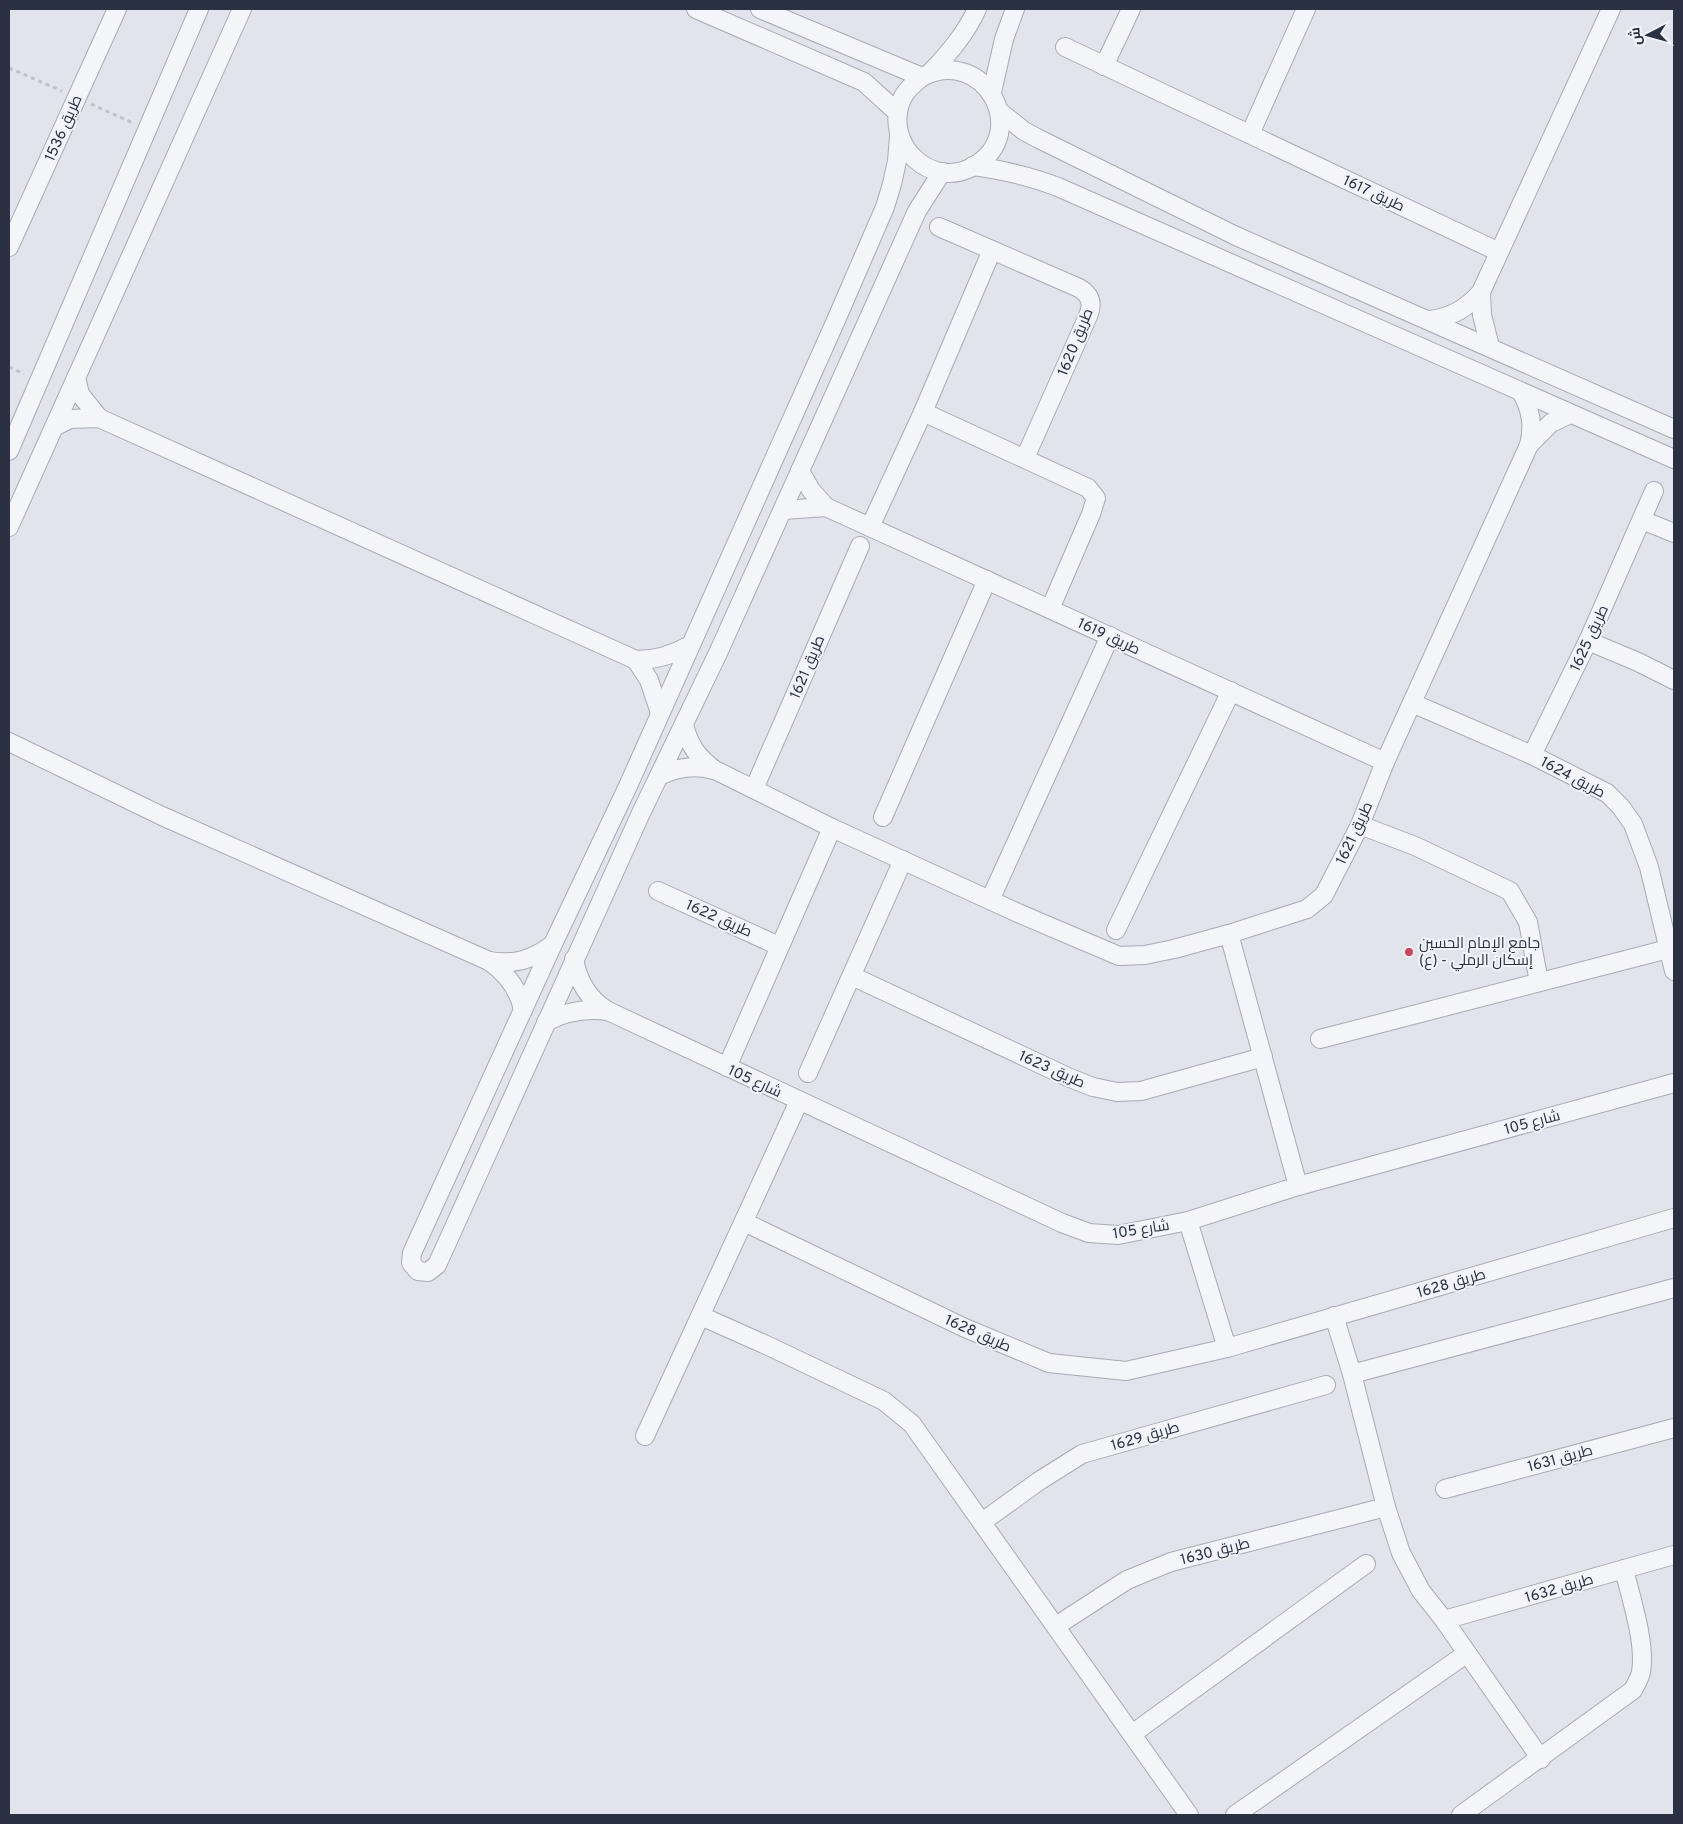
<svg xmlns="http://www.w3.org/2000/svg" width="1683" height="1824" font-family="Overpass,Cairo,sans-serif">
<rect width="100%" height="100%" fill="#e1e4ea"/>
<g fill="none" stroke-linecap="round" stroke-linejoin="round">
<defs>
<g id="street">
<path d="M696,9L864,82L898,113"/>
<path d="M760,9L922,77C984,45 1032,133 974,166C931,191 882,143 902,99C906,90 914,83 922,77"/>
<path d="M1065,47L1499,252"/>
<path d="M1104,66L1131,9"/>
<path d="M931,72C950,52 966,33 977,9"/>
<path d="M992,92L1004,39L1015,9"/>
<path d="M999,111L1024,131L1039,139L1236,236L1674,429"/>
<path d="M1250,134L1306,9"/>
<path d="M899,137L897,161L892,184L885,207L837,318L628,786L553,944L412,1253L411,1263L418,1271L428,1272L437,1265L641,813L718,653L917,211L942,172"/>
<path d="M973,166C1003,170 1030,176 1058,187L1674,459"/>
<path d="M939,227L1079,288C1091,295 1093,304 1088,316L1025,458"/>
<path d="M9,247L117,9"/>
<path d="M1481,292L1482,315L1490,347"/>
<path d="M1430,320C1452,317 1467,308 1481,292L1611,9"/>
<path d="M76,378L80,394L99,418"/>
<path d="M923,412L1088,488L1096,498L1091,514L1050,609"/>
<path d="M54,427L70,419L99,418L636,660C656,660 673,655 690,645"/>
<path d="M1529,445L1551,423L1570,414"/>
<path d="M9,451L199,9"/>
<path d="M800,471L811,490L826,507L1385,762"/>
<path d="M783,510L826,507"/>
<path d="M1642,520L1674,533"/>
<path d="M9,527L242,9"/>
<path d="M870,527L923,412L992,250"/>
<path d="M1588,641L1638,662L1674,680"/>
<path d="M636,660L649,680L660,713"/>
<path d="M1412,703L1532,755L1607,793L1621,807L1633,824L1649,867L1674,971"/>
<path d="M684,725C689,745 698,758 715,770L832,828L1018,913L1119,956L1145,955L1174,949L1229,934L1307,909L1324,895L1360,825L1385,762L1529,445C1534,425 1531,409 1521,392"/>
<path d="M9,742L162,816L489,961C507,974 519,989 523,1010"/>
<path d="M1532,755L1588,641L1654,491"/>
<path d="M659,776C678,767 694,765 714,770"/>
<path d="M754,789L860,546"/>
<path d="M883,817L987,580"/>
<path d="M1360,825L1415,846L1510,891L1528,922L1539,982"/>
<path d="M658,891L779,946"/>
<path d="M990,900L1110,636"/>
<path d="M1116,930L1231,691"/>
<path d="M1229,934L1298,1186"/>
<path d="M574,959C578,982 588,999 608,1011L1062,1223L1089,1233L1118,1235L1188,1221L1298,1186L1674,1083"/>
<path d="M489,961C514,965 532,960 552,945"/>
<path d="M852,976L1070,1078L1093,1087L1117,1092L1141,1091L1263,1057"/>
<path d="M546,1022C566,1011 585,1008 608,1011"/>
<path d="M1320,1039L1668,949"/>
<path d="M727,1067L832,828"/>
<path d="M808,1073L903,860"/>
<path d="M1188,1221L1227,1348"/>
<path d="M744,1222L965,1328L1049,1363L1126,1371L1227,1348L1674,1218"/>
<path d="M701,1316L764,1344L884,1401L912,1424L1189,1815"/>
<path d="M1334,1316L1352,1374L1386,1507L1401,1553L1421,1591L1444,1620L1541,1759"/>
<path d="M1352,1374L1674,1288"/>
<path d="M645,1436L799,1101"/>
<path d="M1445,1489L1674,1428"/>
<path d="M982,1522L1039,1481L1082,1454L1326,1385"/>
<path d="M1444,1620L1674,1555"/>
<path d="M1056,1626L1127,1580L1171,1562L1386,1507"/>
<path d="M1132,1734L1366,1564"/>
<path d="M1235,1815L1466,1654"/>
<path d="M1461,1815L1633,1690C1636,1684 1640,1678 1641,1672C1646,1643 1631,1599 1624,1569"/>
</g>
</defs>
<!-- street casing -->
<use href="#street" stroke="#a6abb4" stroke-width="20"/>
<!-- path -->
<g stroke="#bfc2c9" stroke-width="3" stroke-dasharray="4 4" stroke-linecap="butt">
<path d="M9,68L62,91"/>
<path d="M91,104L133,123"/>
<path d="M9,367L24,374"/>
</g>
<!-- street -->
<use href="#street" stroke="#f4f5f8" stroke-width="18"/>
</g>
<!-- markers -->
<circle fill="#d14352" stroke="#f0f3f7" stroke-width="2" cx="1409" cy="952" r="5"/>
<g text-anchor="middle" stroke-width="4" stroke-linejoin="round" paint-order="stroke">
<!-- street labels -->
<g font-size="15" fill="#293142" stroke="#f0f3f7">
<text transform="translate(63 128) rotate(-66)" y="5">طريق 1536</text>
<text transform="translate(1374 193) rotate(25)" y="5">طريق 1617</text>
<text transform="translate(1075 342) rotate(-68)" y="5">طريق 1620</text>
<text transform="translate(1109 636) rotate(25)" y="5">طريق 1619</text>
<text transform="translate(1589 638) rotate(-65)" y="5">طريق 1625</text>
<text transform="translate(807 667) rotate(-67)" y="5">طريق 1621</text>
<text transform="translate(1573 777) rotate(28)" y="5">طريق 1624</text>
<text transform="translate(1354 833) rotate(-65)" y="5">طريق 1621</text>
<text transform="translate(719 918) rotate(24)" y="5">طريق 1622</text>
<text transform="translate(1052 1069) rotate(24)" y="5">طريق 1623</text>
<text transform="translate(755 1081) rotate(25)" y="5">شارع 105</text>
<text transform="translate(1532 1122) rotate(-15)" y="5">شارع 105</text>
<text transform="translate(1141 1229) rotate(-9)" y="5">شارع 105</text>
<text transform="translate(1451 1283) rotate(-16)" y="5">طريق 1628</text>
<text transform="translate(978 1333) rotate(24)" y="5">طريق 1628</text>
<text transform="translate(1145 1436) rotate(-16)" y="5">طريق 1629</text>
<text transform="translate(1560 1458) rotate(-15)" y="5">طريق 1631</text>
<text transform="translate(1215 1551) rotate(-14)" y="5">طريق 1630</text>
<text transform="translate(1559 1588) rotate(-16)" y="5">طريق 1632</text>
</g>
<!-- poi labels -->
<g font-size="15" fill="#293142" stroke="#f0f3f7" text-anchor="start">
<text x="1419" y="948">جامع الإمام الحسين<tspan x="1419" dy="17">(ع) - إسكان الرملي</tspan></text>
</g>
</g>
<!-- border -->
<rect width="1683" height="1824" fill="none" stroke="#293142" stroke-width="20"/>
<!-- north arrow -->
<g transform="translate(1648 35) rotate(264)" stroke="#f0f3f7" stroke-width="4" paint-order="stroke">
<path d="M0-4L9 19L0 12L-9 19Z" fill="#293142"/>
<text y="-8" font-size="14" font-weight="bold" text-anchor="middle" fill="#293142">ش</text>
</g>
</svg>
